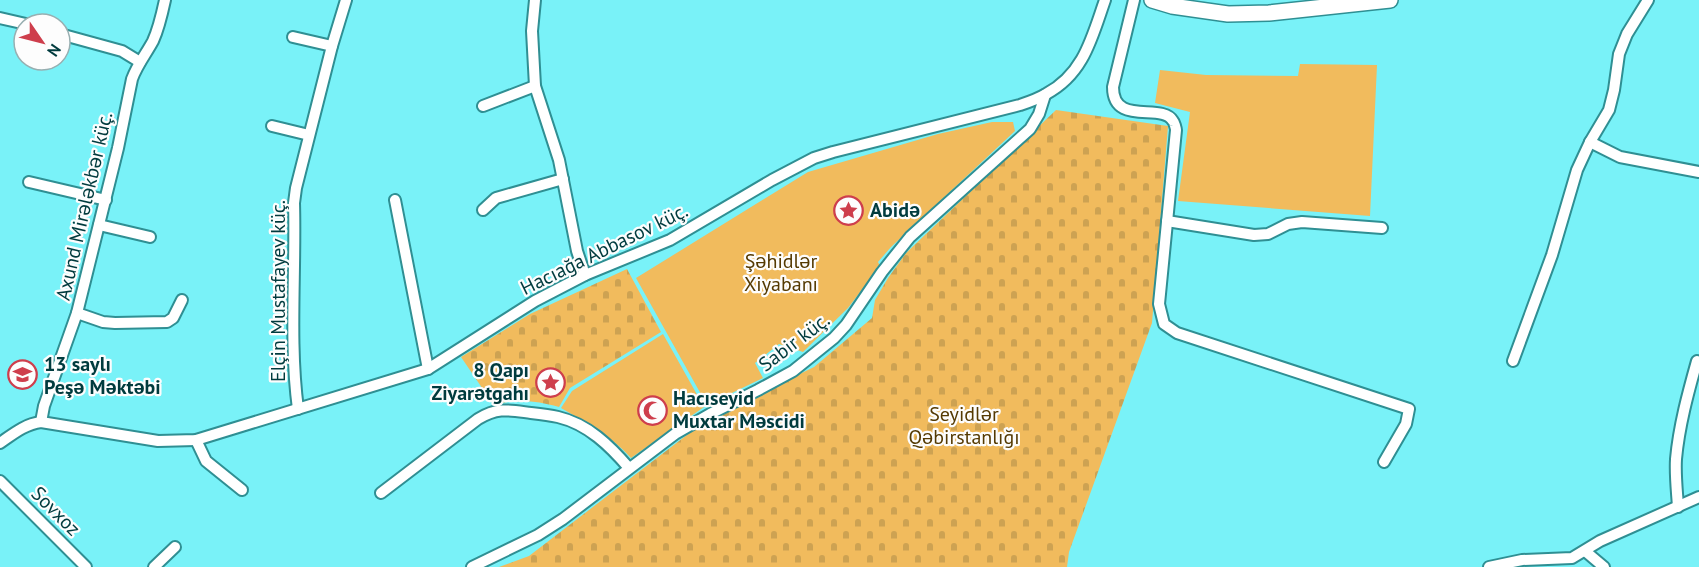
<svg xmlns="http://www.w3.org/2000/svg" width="1699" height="567" font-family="'PT Sans',sans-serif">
<defs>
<pattern id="cemetery-stones" width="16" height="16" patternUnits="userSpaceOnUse" patternTransform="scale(1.5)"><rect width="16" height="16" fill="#f1bb5d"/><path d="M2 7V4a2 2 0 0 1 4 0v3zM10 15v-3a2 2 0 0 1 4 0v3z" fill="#cda252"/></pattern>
</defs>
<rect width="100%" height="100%" fill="#79f2f8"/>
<!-- cemetery -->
<g fill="url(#cemetery-stones)">
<path d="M1056,110L1168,126L1152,323L1069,552L1067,567H499L529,556L709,418L814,367L872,318L875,300L888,278L906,253Z"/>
<path d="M627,269L661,332L570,388L559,407C534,400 519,400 493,404L461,357L530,314Z"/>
</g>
<!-- park -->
<g fill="#f1bb5d">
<path d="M1300,64L1377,65L1370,216L1178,201L1190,112L1155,103L1160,70L1206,75L1298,76Z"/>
<path d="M992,122H1013L1015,131L891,247L878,262L880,266L848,308L803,352L779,344L755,363L763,378L707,405L636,278L808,172L938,134Z"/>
<path d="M663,334L704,407L631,458C610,435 587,423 561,408L572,391Z"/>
</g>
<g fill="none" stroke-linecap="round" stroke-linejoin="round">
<defs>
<g id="street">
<path d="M535,0L532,31L535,86L559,160L577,251L585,275"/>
<path d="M1134,0L1113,87C1113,127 1162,102 1173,121C1174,121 1176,129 1176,130L1159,304L1164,324L1177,333L1409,409L1406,424L1384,462"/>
<path d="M0,18L26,24"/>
<path d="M60,34L122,51L140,62"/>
<path d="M293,37L332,46"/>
<path d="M483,106L535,86"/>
<path d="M272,126L309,135"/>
<path d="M1590,142L1620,157L1699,172"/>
<path d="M29,182L106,200"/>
<path d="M395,200L428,369"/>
<path d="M483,210L496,198L563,179"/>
<path d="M1167,221L1254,235L1268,234L1288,224L1302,222L1382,228"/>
<path d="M99,225L150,237"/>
<path d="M77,313L103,322L115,323L167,322L173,318L182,300"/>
<path d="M1513,361L1552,255L1577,170L1590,142L1609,110L1614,90L1619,54L1627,34L1648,0"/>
<path d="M298,409C289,342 296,270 294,203L296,188L332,46L346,0"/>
<path d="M41,422L44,406L77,313L118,148L132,79C137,65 146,54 153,41C159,28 162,14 165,0"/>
<path d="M196,440L206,461L242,490"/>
<path d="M0,443C13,434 25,424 41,422L158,441L196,440L428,369L535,301L585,275L670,240L772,180L814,158L833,152L1020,105C1029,102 1038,99 1046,94C1084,74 1092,37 1105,0"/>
<path d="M0,481L86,567"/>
<path d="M381,493L478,419C498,407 508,410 531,413C540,414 549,415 558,417C588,424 610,446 629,468"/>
<path d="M1678,507C1677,491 1675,475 1676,459C1679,426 1688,393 1697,361"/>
<path d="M1585,551L1604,567"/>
<path d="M154,567L175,547"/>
<path d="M472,567L538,535L563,519L675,434L710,414L758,390L793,371L834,338L846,325L882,272L910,237L1030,129L1039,114L1045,95"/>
<path d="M1489,567L1522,560L1572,558L1600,541L1699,497"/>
</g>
<path id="secondary" d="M1152,0L1172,6L1228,14L1269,13L1390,0"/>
</defs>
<!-- street casing -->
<use href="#street" stroke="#2f8f93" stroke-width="14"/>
<!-- secondary casing -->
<use href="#secondary" stroke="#2f8f93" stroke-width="18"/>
<!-- street -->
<use href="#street" stroke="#fff" stroke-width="10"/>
<!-- secondary -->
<use href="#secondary" stroke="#fff" stroke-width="15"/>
</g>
<!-- icons -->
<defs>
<symbol id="sight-ring" viewBox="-11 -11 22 22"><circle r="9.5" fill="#fdfdfd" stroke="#ce3e4c" stroke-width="1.5"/><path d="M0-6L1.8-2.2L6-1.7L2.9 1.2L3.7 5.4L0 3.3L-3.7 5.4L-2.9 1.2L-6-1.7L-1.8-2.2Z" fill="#ce3e4c"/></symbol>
<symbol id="university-ring" viewBox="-11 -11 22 22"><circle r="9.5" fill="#fdfdfd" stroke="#ce3e4c" stroke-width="1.5"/><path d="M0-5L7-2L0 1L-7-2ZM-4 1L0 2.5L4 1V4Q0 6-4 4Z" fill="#ce3e4c"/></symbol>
<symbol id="mosque-ring" viewBox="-11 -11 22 22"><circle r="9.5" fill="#fdfdfd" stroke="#ce3e4c" stroke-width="1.5"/><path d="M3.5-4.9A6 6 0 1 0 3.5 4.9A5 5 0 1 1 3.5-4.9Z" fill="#ce3e4c"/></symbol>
</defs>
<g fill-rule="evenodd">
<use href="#sight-ring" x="832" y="194" width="33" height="33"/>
<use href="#university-ring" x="6" y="358" width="33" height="33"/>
<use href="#sight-ring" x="534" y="366" width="33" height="33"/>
<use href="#mosque-ring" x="636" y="394" width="33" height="33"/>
</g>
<g text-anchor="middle" stroke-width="4.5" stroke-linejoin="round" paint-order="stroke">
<!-- street labels -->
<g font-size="20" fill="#003b3e" stroke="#fdfdfd">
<text transform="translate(84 206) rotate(-77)" y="7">Axund Mirələkbər küç.</text>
<text transform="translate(604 249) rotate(-26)" y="7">Hacıağa Abbasov küç.</text>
<text transform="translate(278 291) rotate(-90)" y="7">Elçin Mustafayev küç.</text>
<text transform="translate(794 342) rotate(-37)" y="7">Sabir küç.</text>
<text transform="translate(56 511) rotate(45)" y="7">Sovxoz</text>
</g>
<!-- poi labels -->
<g font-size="20" font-weight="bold" fill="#003b3e" stroke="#fdfdfd" text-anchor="start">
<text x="870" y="217">Abidə</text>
<text x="44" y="371">13 saylı<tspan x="44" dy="23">Peşə Məktəbi</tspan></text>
<text x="529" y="377" text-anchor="end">8 Qapı<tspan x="529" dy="23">Ziyarətgahı</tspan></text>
<text x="673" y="405">Hacıseyid<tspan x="673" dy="23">Muxtar Məscidi</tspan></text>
</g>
<!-- park labels -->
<g font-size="20" fill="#553a02" stroke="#fdfdfd">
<text x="781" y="268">Şəhidlər<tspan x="781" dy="23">Xiyabanı</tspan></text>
<text x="964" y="421">Seyidlər<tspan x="964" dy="23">Qəbirstanlığı</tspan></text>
</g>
</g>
<!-- north arrow -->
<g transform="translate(42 42) rotate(125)"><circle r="28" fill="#fdfdfd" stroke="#98afb1" stroke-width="1.5"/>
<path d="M0-4.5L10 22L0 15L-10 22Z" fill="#ce3e4c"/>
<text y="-9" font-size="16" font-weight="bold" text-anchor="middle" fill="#003b3e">N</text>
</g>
</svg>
